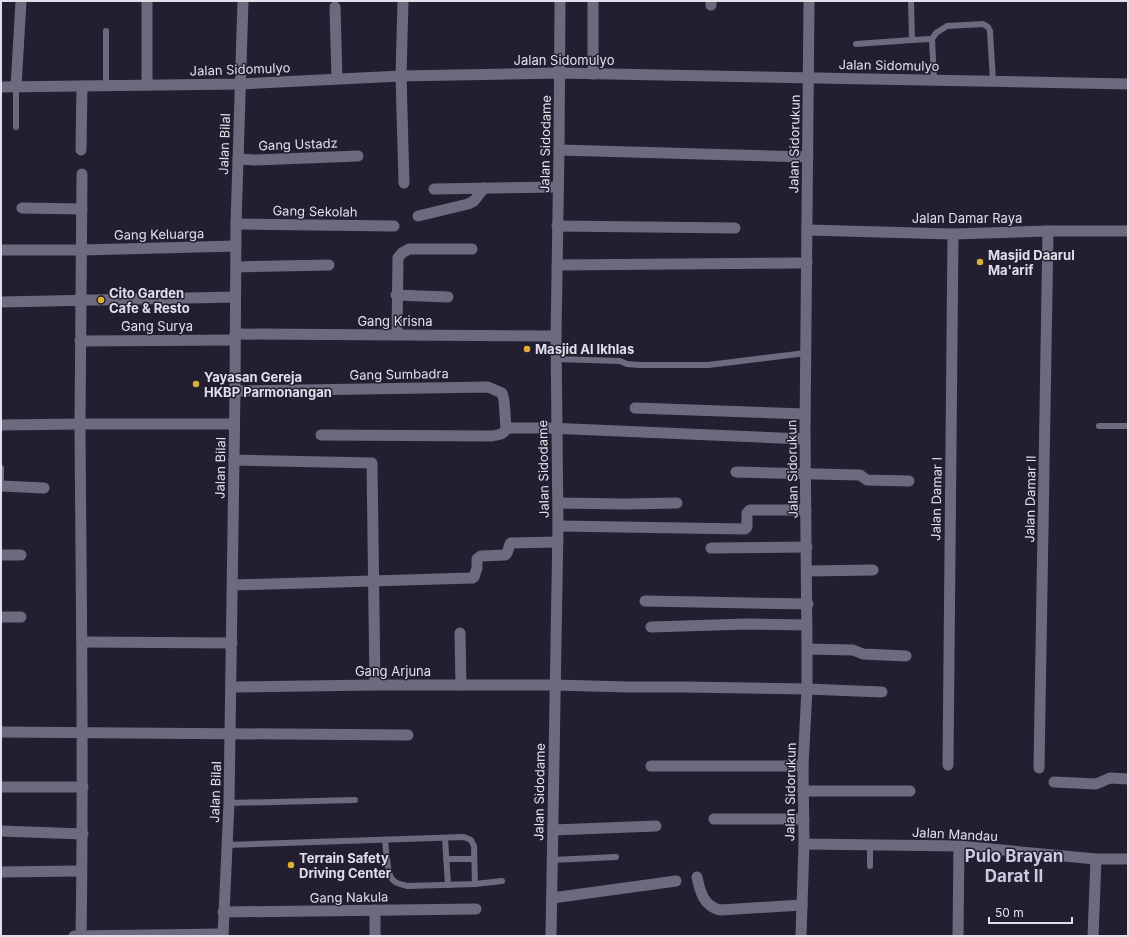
<svg xmlns="http://www.w3.org/2000/svg" width="1129" height="937" font-family="Inter,sans-serif">
<rect width="100%" height="100%" fill="#231e30"/>
<g fill="none" stroke-linecap="round" stroke-linejoin="round">
<!-- service -->
<g stroke="#6f697f" stroke-width="6">
<path d="M911,1L912,40L932,39"/>
<path d="M106,31V86"/>
<path d="M856,44L912,40"/>
<path d="M934,80L932,39L936,33L947,26L983,24L988,27L990,31L993,81"/>
<path d="M16,87V127"/>
<path d="M556,359L620,361L627,364L640,365H708L806,353"/>
<path d="M1099,426H1128"/>
<path d="M1,468V486"/>
<path d="M229,803L355,800"/>
<path d="M445,838L448,885"/>
<path d="M385,840C386,848 387,875 393,880C396,884 403,885 408,886L475,884L502,881"/>
<path d="M226,845L464,837L471,840L474,846L475,884"/>
<path d="M446,859H474"/>
<path d="M552,860L616,857"/>
<path d="M870,866V845"/>
</g>
<!-- minor -->
<g stroke="#6f697f" stroke-width="11">
<path d="M147,1V85"/>
<path d="M403,1L401,76L404,183"/>
<path d="M711,1V5"/>
<path d="M335,7L337,79"/>
<path d="M593,74V1"/>
<path d="M1,87L240,84L401,76L559,73L1128,84"/>
<path d="M16,87L21,1"/>
<path d="M81,150L82,86"/>
<path d="M559,150L808,157"/>
<path d="M238,159L255,160L358,156"/>
<path d="M434,189L558,187"/>
<path d="M22,208L82,209"/>
<path d="M418,216L468,204L474,201L484,188"/>
<path d="M236,224L394,226"/>
<path d="M557,226L735,228"/>
<path d="M807,230L953,234L1048,231H1128"/>
<path d="M1,250H82L236,246"/>
<path d="M557,265L807,263"/>
<path d="M236,267L329,265"/>
<path d="M396,295L448,297"/>
<path d="M1,302C79,301 157,298 235,297"/>
<path d="M235,334L556,336"/>
<path d="M397,335L398,258L402,253L409,249H472"/>
<path d="M80,341L235,340"/>
<path d="M235,391L488,387L502,393L504,400L506,428"/>
<path d="M635,408L805,414"/>
<path d="M1,425L80,424H234"/>
<path d="M506,428H548L805,439"/>
<path d="M321,435L491,436C497,435 505,435 506,428"/>
<path d="M234,460L372,463L375,685"/>
<path d="M736,472L860,475L867,480L909,481"/>
<path d="M1,486L44,488"/>
<path d="M558,503L625,504L677,503"/>
<path d="M558,526L745,529L747,527V513L750,510H806"/>
<path d="M711,548L807,547"/>
<path d="M1,555H21"/>
<path d="M807,571L873,570"/>
<path d="M233,585L472,578L474,577L477,568V559L481,556L505,555L507,553L510,544L511,543L558,542"/>
<path d="M645,601L808,604"/>
<path d="M1,617H21"/>
<path d="M651,627L746,624L807,625"/>
<path d="M460,633L461,685"/>
<path d="M83,642L232,643"/>
<path d="M807,649L853,650L863,654L906,656"/>
<path d="M231,687L375,685H555L627,687H684L807,689L882,692"/>
<path d="M1,732L408,735"/>
<path d="M948,765L953,234"/>
<path d="M651,766H803"/>
<path d="M1039,768L1048,231"/>
<path d="M1054,782L1096,784L1110,778L1128,779"/>
<path d="M1,787H83"/>
<path d="M803,791H910"/>
<path d="M714,819H804"/>
<path d="M553,830L656,826"/>
<path d="M1,831L83,834"/>
<path d="M804,844L959,846L1096,859H1128"/>
<path d="M1,872L76,871"/>
<path d="M697,877C700,892 704,907 721,910L802,905"/>
<path d="M552,898L676,881"/>
<path d="M223,912L476,909"/>
<path d="M74,936L223,934"/>
<path d="M81,936C84,765 81,594 80,423C80,340 82,257 82,174"/>
<path d="M375,936V910"/>
<path d="M551,936L558,526L556,336L559,150L560,1"/>
<path d="M958,936L959,846"/>
<path d="M1093,936L1096,859"/>
</g>
<!-- tertiary -->
<path stroke="#6f697f" stroke-width="11" d="M801,936L804,844L803,766L807,689V649L805,432L809,1"/>
<!-- secondary -->
<path stroke="#6f697f" stroke-width="11" d="M223,936L229,803L235,391L236,224L243,1"/>
</g>
<!-- markers -->
<g fill="#dfb034" stroke="#231e30" stroke-width="1.5">
<circle cx="980" cy="262" r="4"/>
<circle cx="101" cy="300" r="4"/>
<circle cx="527" cy="349" r="4"/>
<circle cx="196" cy="384" r="4"/>
<circle cx="291" cy="865" r="4"/>
</g>
<g text-anchor="middle" stroke-width="3" stroke-linejoin="round" paint-order="stroke">
<!-- street labels -->
<g font-size="13" fill="#e2dfeb" stroke="#231e30">
<text x="564" y="65">Jalan Sidomulyo</text>
<text transform="translate(889 65) rotate(1)" y="5">Jalan Sidomulyo</text>
<text transform="translate(240 69) rotate(-2)" y="5">Jalan Sidomulyo</text>
<text transform="translate(224 144) rotate(-88)" y="5">Jalan Bilal</text>
<text transform="translate(298 144) rotate(-2)" y="5">Gang Ustadz</text>
<text transform="translate(545 144) rotate(-89)" y="5">Jalan Sidodame</text>
<text transform="translate(794 144) rotate(-89)" y="5">Jalan Sidorukun</text>
<text transform="translate(315 211) rotate(1)" y="5">Gang Sekolah</text>
<text x="967" y="223">Jalan Damar Raya</text>
<text transform="translate(159 234) rotate(-1)" y="5">Gang Keluarga</text>
<text x="395" y="326">Gang Krisna</text>
<text x="157" y="331">Gang Surya</text>
<text transform="translate(399 374) rotate(-1)" y="5">Gang Sumbadra</text>
<text transform="translate(220 468) rotate(-89)" y="5">Jalan Bilal</text>
<text transform="translate(543 469) rotate(-91)" y="5">Jalan Sidodame</text>
<text transform="translate(792 469) rotate(-91)" y="5">Jalan Sidorukun</text>
<text transform="translate(936 499) rotate(-89)" y="5">Jalan Damar I</text>
<text transform="translate(1030 499) rotate(-89)" y="5">Jalan Damar II</text>
<text x="393" y="676">Gang Arjuna</text>
<text transform="translate(215 792) rotate(-88)" y="5">Jalan Bilal</text>
<text transform="translate(539 792) rotate(-89)" y="5">Jalan Sidodame</text>
<text transform="translate(790 792) rotate(-89)" y="5">Jalan Sidorukun</text>
<text transform="translate(955 834) rotate(3)" y="5">Jalan Mandau</text>
<text transform="translate(349 897) rotate(-1)" y="5">Gang Nakula</text>
</g>
<!-- poi labels -->
<g font-size="13" font-weight="bold" fill="#e2dfeb" stroke="#231e30" text-anchor="start">
<text x="988" y="260">Masjid Daarul<tspan x="988" dy="15">Ma'arif</tspan></text>
<text x="109" y="298">Cito Garden<tspan x="109" dy="15">Cafe &amp; Resto</tspan></text>
<text x="535" y="354">Masjid Al Ikhlas</text>
<text x="204" y="382">Yayasan Gereja<tspan x="204" dy="15">HKBP Parmonangan</tspan></text>
<text x="299" y="863">Terrain Safety<tspan x="299" dy="15">Driving Center</tspan></text>
</g>
<!-- district labels -->
<g font-size="17" font-weight="bold" fill="#cec8e0" stroke="#231e30">
<text x="1014" y="862">Pulo Brayan<tspan x="1014" dy="20">Darat II</tspan></text>
</g>
</g>
<!-- border -->
<rect width="1129" height="937" fill="none" stroke="#e2dfeb" stroke-width="4"/>
<!-- scale -->
<path d="M989 917v6h83v-6" fill="none" stroke="#e2dfeb" stroke-width="2"/>
<text x="995" y="917" font-size="12" fill="#e2dfeb" stroke="#231e30" stroke-width="3" paint-order="stroke">50 m</text>
</svg>
